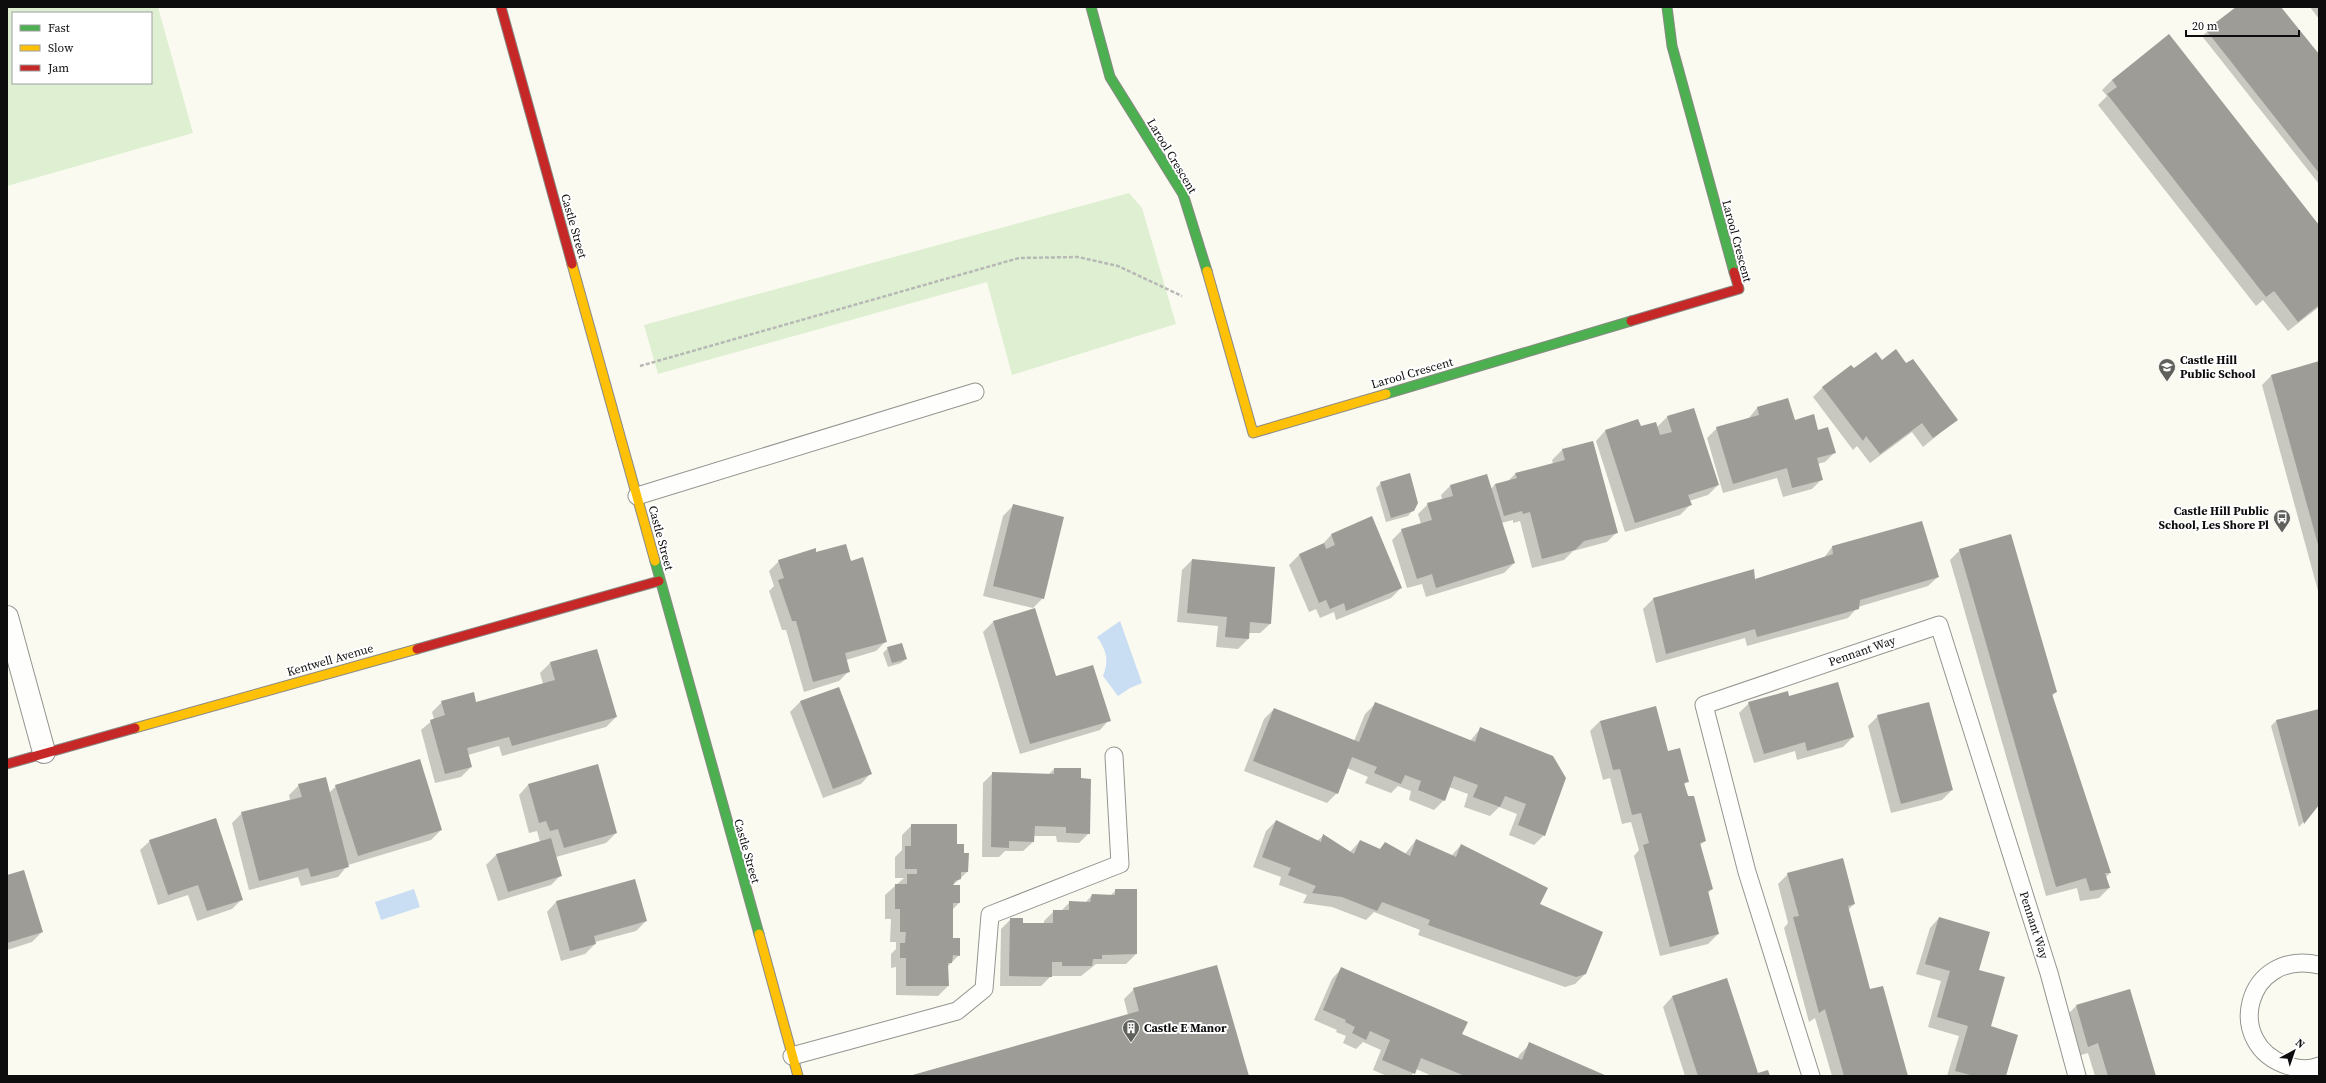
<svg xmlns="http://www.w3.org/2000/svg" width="2326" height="1083" font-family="'Source Serif 4',serif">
<rect width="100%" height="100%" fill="#fafaf1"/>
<!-- green -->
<g fill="#dff0d2" fill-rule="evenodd">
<path d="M7,7H158L193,133L7,186ZM13,13H151V83H13Z"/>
<path d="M1129,193L1142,208L1176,324L1012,375L987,282L658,374L644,325Z"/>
</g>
<!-- water -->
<g fill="#c9ddf3">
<path d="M1120,621L1142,683L1130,688L1118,696L1103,676C1109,661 1107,651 1097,637Z"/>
<path d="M414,889L420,907L381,920L375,902Z"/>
</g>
<!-- shadow -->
<g fill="#0003">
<path d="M2238,7H2280L2319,56V184L2202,36Z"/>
<path d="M2310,7H2319V19Z"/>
<path d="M2169,36L2319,227V307L2288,331L2263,300L2256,306L2098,105L2107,96L2102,90L2112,80Z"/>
<path d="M1882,361L1906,365L1956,420L1923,447L1912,432L1870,463L1857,446L1853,450L1813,397L1823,387L1853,370Z"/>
<path d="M2319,362V590L2318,591L2262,385L2272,375Z"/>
<path d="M1787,399L1794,421L1817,432L1835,452L1825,462L1817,464L1822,479L1812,489L1783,497L1777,478L1723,493L1707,438L1717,428L1748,419L1757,408Z"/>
<path d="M1693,409L1718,485L1708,495L1689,501L1690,505L1680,515L1625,532L1596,441L1605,431L1657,427L1667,417Z"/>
<path d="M1593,443L1617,532L1607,542L1573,551L1564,560L1532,568L1520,521L1513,523V520L1501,523L1514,563L1504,573L1426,597L1422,584L1407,588L1392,540L1402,530L1421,524L1418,514L1428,504L1442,499L1441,495L1450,486L1491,489L1495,484L1508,481L1515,474L1553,464L1552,460L1562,450Z"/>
<path d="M1381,483L1413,510L1408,516L1386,522L1376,488Z"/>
<path d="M1013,506L1043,598L1033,608L983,596L1003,516Z"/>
<path d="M1331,535L1401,588L1391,598L1336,620L1334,612L1320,618L1316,609L1309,612L1289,565L1299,555L1321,546Z"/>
<path d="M1832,547L1938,577L1928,586L1858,607L1848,618L1747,646L1745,638L1656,663L1643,609L1653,599L1753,571L1754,580L1823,559Z"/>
<path d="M1960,550L2056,692L2052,696L2110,873L2105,878L2109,888L2099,898L2080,901L2077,888L2046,896L1950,560Z"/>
<path d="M815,554L850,562L886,641L876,651L846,660L849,671L839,681L804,692L786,630H782L769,591L774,586L769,571L779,561Z"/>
<path d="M1192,560L1270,624L1260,633H1248V639L1238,649L1216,647L1218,626L1177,622L1182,570Z"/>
<path d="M1034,609L1055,677L1109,720L1100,730L1020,754L983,632L993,622Z"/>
<path d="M888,648L906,659L901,663L888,667L883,653Z"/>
<path d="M597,650L616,717L606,727L502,756L499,746L468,755L471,767L461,777L435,783L421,730L434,719L432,712L442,702L476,703L543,684L540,673L550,663Z"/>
<path d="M839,688L870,774L861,784L823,798L790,712L800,702Z"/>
<path d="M1788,697L1853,737L1843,747L1797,760L1795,751L1754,763L1739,713L1749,703Z"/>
<path d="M1375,704L1470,741L1481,728L1552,756L1544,835L1534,845L1509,835L1517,814L1499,807L1490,816L1464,807L1468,794L1449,787L1444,800L1434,810L1409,800L1411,791L1398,786L1391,793L1365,783L1368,777L1347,768L1337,793L1327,803L1244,771L1264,719L1274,709L1354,741L1365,714Z"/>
<path d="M2319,710V804L2299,827L2271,726L2276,721Z"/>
<path d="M1878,716L1952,790L1942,800L1891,813L1868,726Z"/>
<path d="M1600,721L1667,752L1687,781L1684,785L1705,841L1700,845L1712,889L1708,893L1718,934L1708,944L1660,956L1634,856L1639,850L1631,822L1622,824L1610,778L1603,780L1590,731Z"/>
<path d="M1054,769L1080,779L1089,833L1079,843L1057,842L1056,836H1033V842L1023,851H1005L999,857H982L983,783L993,773L1048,775Z"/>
<path d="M299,785L329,793L336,786L441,830L431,840L348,865L338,877L301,886L298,877L249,890L232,823L242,813L290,800L289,795Z"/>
<path d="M528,785L616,833L606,843L556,857L561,875L551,885L498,901L486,865L496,855L540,842L537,831L529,833L519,795Z"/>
<path d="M1276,821L1317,841L1323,836L1350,852L1360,841L1379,850L1385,844L1405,854L1416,840L1452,855L1461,845L1539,905L1585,974L1575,984L1565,987L1418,935L1420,930L1374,912L1366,920L1332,907L1303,903L1307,895L1279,885L1281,877L1253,867L1266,831Z"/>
<path d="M912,825L956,845L963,854L967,872L952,886L959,903L952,910V939L959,955L947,967L948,986L938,996L896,995V967L891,968V954L896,949V942H890L891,919H885V895L904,878H895V857L902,850V835Z"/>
<path d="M150,841L242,899L232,909L197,921L188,895L158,905L140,850Z"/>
<path d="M1788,874L1854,904L1848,910L1870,991L1907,1076H1832L1815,1018L1809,1022L1784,928L1788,923L1778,884Z"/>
<path d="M7,876L42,932L32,942L7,950Z"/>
<path d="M1116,890L1136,954L1126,964H1096L1081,976H1051L1041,986H1000L1001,929L1011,919L1022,924H1044V921L1054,911H1061L1070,902L1085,903L1092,895L1110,896Z"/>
<path d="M556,902L646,921L636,931L595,942V944L585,954L561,961L547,912Z"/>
<path d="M1939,918L1978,971L1990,1027L2005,1076H1947L1959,1036L1928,1027L1941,981L1916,974L1930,928Z"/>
<path d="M1341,969L1461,1034L1517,1059L1520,1054L1530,1044L1605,1076H1432L1416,1069L1411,1076H1387L1373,1070L1381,1050L1363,1042L1356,1049L1343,1043L1346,1036L1336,1032L1337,1030L1314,1020L1332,979Z"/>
<path d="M1134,989L1248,1076H911L1128,1015L1124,999Z"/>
<path d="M1672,997L1757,1074L1769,1076H1685L1663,1007Z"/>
<path d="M2076,1006L2155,1076H2095L2088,1053L2078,1056L2066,1016Z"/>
</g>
<!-- building -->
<g fill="#9d9c97">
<path d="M2236,7H2281L2319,54V173L2206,30Z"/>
<path d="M2169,34L2319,225V305L2298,322L2274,291L2266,297L2107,94L2117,87L2112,80Z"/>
<path d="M1896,349L1906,363L1913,359L1958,420L1933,438L1922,423L1880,454L1866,436L1863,441L1822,387L1851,365L1854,368L1876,352L1882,360Z"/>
<path d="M2319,361V548L2271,375Z"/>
<path d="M1788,398L1795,420L1814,414L1818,430L1828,427L1836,453L1817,458L1823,480L1792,488L1787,468L1733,484L1716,427L1759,415L1757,407Z"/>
<path d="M1694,408L1719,485L1688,495L1692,505L1635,523L1605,430L1638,419L1641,426L1656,422L1660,435L1672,432L1667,416Z"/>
<path d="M1593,441L1618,533L1584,541L1575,550L1542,559L1530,512L1523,514L1522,511L1504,516L1495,484L1517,478L1515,473L1565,460L1562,449Z"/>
<path d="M1410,473L1418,503L1414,511L1391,518L1380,482Z"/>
<path d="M1487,474L1515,563L1436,588L1432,574L1417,579L1401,529L1432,520L1427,503L1453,496L1450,485Z"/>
<path d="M1013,504L1064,517L1044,599L993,586Z"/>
<path d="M1372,516L1402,588L1346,611L1344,603L1330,609L1326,600L1319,603L1299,554L1324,543L1326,549L1335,545L1331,534Z"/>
<path d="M1922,521L1939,577L1860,600L1859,609L1757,637L1755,629L1666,654L1653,598L1754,569L1755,579L1833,554L1832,546Z"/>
<path d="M2011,534L2057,692L2052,694L2111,873H2105L2110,888L2090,891L2086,878L2056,887L1959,549Z"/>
<path d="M846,544L851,561L863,557L887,642L845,653L850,672L813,682L796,621H792L778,580L784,578L778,560L816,548V552Z"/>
<path d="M1192,559L1275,567L1271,624L1250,622L1249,639L1225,637L1227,617L1187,613Z"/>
<path d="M1035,608L1056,676L1093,665L1111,721L1030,744L993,621Z"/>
<path d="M902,643L907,659L892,663L887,647Z"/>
<path d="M597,649L617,717L512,746L509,737L467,748L472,767L445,774L430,720L445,715L441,701L474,692L476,702L555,680L550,662Z"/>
<path d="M1838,682L1854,737L1807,751L1805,742L1764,754L1748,702L1788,691L1789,696Z"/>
<path d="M839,687L872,774L833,789L800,701Z"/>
<path d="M1375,702L1475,742L1480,727L1553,756L1566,778L1545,836L1518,825L1526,804L1505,796L1500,807L1473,797L1478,785L1454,776L1445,801L1418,790L1421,781L1405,775L1401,784L1374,773L1377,767L1352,757L1338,794L1253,761L1274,708L1359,742Z"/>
<path d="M1929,702L1953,790L1901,804L1877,715Z"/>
<path d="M1656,706L1668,751L1680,748L1689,782L1684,783L1688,796H1694L1706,841L1700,843L1713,889L1708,891L1719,934L1670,947L1643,845L1649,843L1641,813L1632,815L1620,769L1613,770L1600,721Z"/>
<path d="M2319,709V805L2304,824L2276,720Z"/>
<path d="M420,759L442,830L358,856L335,785Z"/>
<path d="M598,764L617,833L564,848L558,829L550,831L546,821L539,823L528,784Z"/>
<path d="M1054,768H1081V778L1091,779L1090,834L1066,833V827L1035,826L1034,842L1009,841V848L991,847L992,772L1054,774Z"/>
<path d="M326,777L349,867L311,877L308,868L259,881L241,812L302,797L298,784Z"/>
<path d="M216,818L243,900L207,911L198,885L168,895L149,840Z"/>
<path d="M1276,820L1321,842L1323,834L1354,854L1360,840L1380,849L1385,842L1410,856L1416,839L1456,857L1461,844L1548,888L1540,904L1603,932L1586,974L1576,977L1428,925L1430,920L1382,902L1377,911L1342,897L1312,893L1316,886L1288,875L1291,868L1262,857Z"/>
<path d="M911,824H957V844H964V853H969L968,872H961V879L955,881L953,885H960V903H953V938H960V956L953,955L952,963H948L949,986H906V958H900V943H905L906,932H900V909H895V884H907V874H917V869H905V846H911Z"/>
<path d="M551,838L562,876L508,892L496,854Z"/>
<path d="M1843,858L1855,904L1848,906L1870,989L1883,986L1908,1076H1844L1825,1009L1819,1013L1793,917L1799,916L1787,873Z"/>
<path d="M24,870L43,932L7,943V875Z"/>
<path d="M635,879L647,921L594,936L596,944L570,951L556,901Z"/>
<path d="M1115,889H1137V954L1102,955V959H1093L1092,966H1062V962H1052V977L1009,976L1010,918H1023V923H1053V910H1069V901L1090,902L1092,894L1115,895Z"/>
<path d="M1939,917L1990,932L1979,970L2005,977L1991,1026L2018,1035L2006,1076H1974L1955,1071L1968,1026L1937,1017L1950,971L1925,964Z"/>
<path d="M1217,965L1249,1076H909L1139,1011L1133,988Z"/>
<path d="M1341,967L1468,1022L1462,1034L1522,1060L1529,1042L1607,1076H1465L1421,1058L1415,1074L1382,1060L1390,1040L1370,1031L1366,1040L1352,1033L1355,1027L1345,1022L1346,1020L1323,1010Z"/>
<path d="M1727,978L1758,1073L1768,1070L1770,1076H1698L1672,996Z"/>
<path d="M2130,989L2156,1076H2108L2098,1043L2088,1047L2076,1005Z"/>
</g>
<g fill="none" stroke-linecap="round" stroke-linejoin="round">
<defs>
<g id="lane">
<path d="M637,496L975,392"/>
<path d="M2319,965C2245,948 2222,1046 2289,1066C2298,1069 2310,1070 2319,1066"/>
<path d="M792,1056L957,1011L984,989L990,915L1120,864L1114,756"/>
<path d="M1811,1076L1747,872L1704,705L1939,625L2049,973L2077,1076"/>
</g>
<path id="street" d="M7,617L44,752"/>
<g id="fast">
<path d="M1091,7L1110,77L1183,194L1207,271"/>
<path d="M1667,7L1672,46L1734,272"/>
<path d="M1386,394L1631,321"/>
<path d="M655,561L759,934"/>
</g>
<g id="slow">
<path d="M572,264L655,561"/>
<path d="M1207,271L1253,433L1386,394"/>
<path d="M135,728L417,649"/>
<path d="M759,934L798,1076"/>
</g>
<g id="jam">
<path d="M501,7L572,264"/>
<path d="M1631,321L1739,289L1734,272"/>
<path d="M417,649L659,581"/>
<path d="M7,764L135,728"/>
</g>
</defs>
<!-- lane casing -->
<use href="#lane" stroke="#949490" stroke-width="19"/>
<!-- street casing -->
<use href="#street" stroke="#949490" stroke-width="24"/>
<!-- fast casing -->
<use href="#fast" stroke="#8a8a86" stroke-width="11"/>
<!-- slow casing -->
<use href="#slow" stroke="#8a8a86" stroke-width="11"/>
<!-- jam casing -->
<use href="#jam" stroke="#8a8a86" stroke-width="11"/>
<!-- path -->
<path stroke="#b8b8b6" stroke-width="2.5" stroke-dasharray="4 2" stroke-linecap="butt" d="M640,366L1019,258L1078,257L1118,266L1182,296"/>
<!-- lane -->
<use href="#lane" stroke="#fefefd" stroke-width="17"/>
<!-- street -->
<use href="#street" stroke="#fefefd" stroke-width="22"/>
<!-- fast -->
<use href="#fast" stroke="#4caf50" stroke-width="9"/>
<!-- slow -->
<use href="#slow" stroke="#ffc107" stroke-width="9"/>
<!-- jam -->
<use href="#jam" stroke="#c62828" stroke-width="9"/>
</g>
<!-- icons -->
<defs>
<symbol id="school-pin" viewBox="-11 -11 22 30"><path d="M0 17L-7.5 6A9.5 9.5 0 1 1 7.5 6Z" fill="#60605d" stroke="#fff"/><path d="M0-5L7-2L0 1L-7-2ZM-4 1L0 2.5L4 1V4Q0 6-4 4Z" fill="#fff"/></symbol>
<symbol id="bus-pin" viewBox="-11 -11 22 30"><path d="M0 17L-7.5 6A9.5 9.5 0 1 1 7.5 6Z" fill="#60605d" stroke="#fff"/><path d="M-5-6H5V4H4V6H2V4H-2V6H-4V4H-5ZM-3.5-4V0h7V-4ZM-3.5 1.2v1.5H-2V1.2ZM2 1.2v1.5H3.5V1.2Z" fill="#fff"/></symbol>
<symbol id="building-pin" viewBox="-11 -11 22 30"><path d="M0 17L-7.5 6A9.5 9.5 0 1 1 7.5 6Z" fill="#60605d" stroke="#fff"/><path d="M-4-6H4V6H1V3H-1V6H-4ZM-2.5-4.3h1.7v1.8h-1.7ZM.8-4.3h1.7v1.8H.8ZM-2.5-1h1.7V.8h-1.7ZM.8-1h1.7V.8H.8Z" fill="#fff"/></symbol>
</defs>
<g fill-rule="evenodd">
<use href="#school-pin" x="2157" y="357" width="20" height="27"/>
<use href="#bus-pin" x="2272" y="508" width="20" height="27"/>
<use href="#building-pin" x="1121" y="1018" width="20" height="27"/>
</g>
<g text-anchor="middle" stroke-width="4" stroke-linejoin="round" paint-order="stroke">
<!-- street labels -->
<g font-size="12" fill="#0d0d0d" stroke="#fff">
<text transform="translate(1172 156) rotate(59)" y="4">Larool Crescent</text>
<text transform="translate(574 226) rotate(74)" y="4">Castle Street</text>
<text transform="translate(1737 241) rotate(75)" y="4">Larool Crescent</text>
<text transform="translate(1412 373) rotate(-16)" y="4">Larool Crescent</text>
<text transform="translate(661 538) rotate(75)" y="4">Castle Street</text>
<text transform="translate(1862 651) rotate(-19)" y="4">Pennant Way</text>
<text transform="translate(330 660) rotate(-16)" y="4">Kentwell Avenue</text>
<text transform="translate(747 851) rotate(74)" y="4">Castle Street</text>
<text transform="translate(2034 925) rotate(72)" y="4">Pennant Way</text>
</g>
<!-- poi labels -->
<g font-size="12" font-weight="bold" fill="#0d0d0d" stroke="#fff" text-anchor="start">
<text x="2180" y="364">Castle Hill<tspan x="2180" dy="14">Public School</tspan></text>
<text x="2269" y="515" text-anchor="end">Castle Hill Public<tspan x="2269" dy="14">School, Les Shore Pl</tspan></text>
<text x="1144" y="1032">Castle E Manor</text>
</g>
</g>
<!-- border -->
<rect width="2326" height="1083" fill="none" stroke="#0d0d0d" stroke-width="16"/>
<!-- legend -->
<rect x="12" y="12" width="140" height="72" fill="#ffffff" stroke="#9e9e9e"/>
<rect x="20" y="25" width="20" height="6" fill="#4caf50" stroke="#9e9e9e"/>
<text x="48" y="32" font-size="12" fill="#0d0d0d">Fast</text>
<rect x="20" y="45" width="20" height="6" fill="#ffc107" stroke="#9e9e9e"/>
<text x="48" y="52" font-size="12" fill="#0d0d0d">Slow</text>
<rect x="20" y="65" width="20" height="6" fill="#c62828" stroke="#9e9e9e"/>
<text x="48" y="72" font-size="12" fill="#0d0d0d">Jam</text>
<!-- north arrow -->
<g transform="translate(2294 1051) rotate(40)" stroke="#ffffff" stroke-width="3" paint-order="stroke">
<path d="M0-3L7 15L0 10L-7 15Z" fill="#0d0d0d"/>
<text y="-6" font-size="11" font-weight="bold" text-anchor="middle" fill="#0d0d0d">N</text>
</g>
<!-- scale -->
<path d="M2186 30v6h113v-6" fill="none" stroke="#0d0d0d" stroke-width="2"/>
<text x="2192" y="30" font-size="12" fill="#0d0d0d" stroke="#ffffff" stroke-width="3" paint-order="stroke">20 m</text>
</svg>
